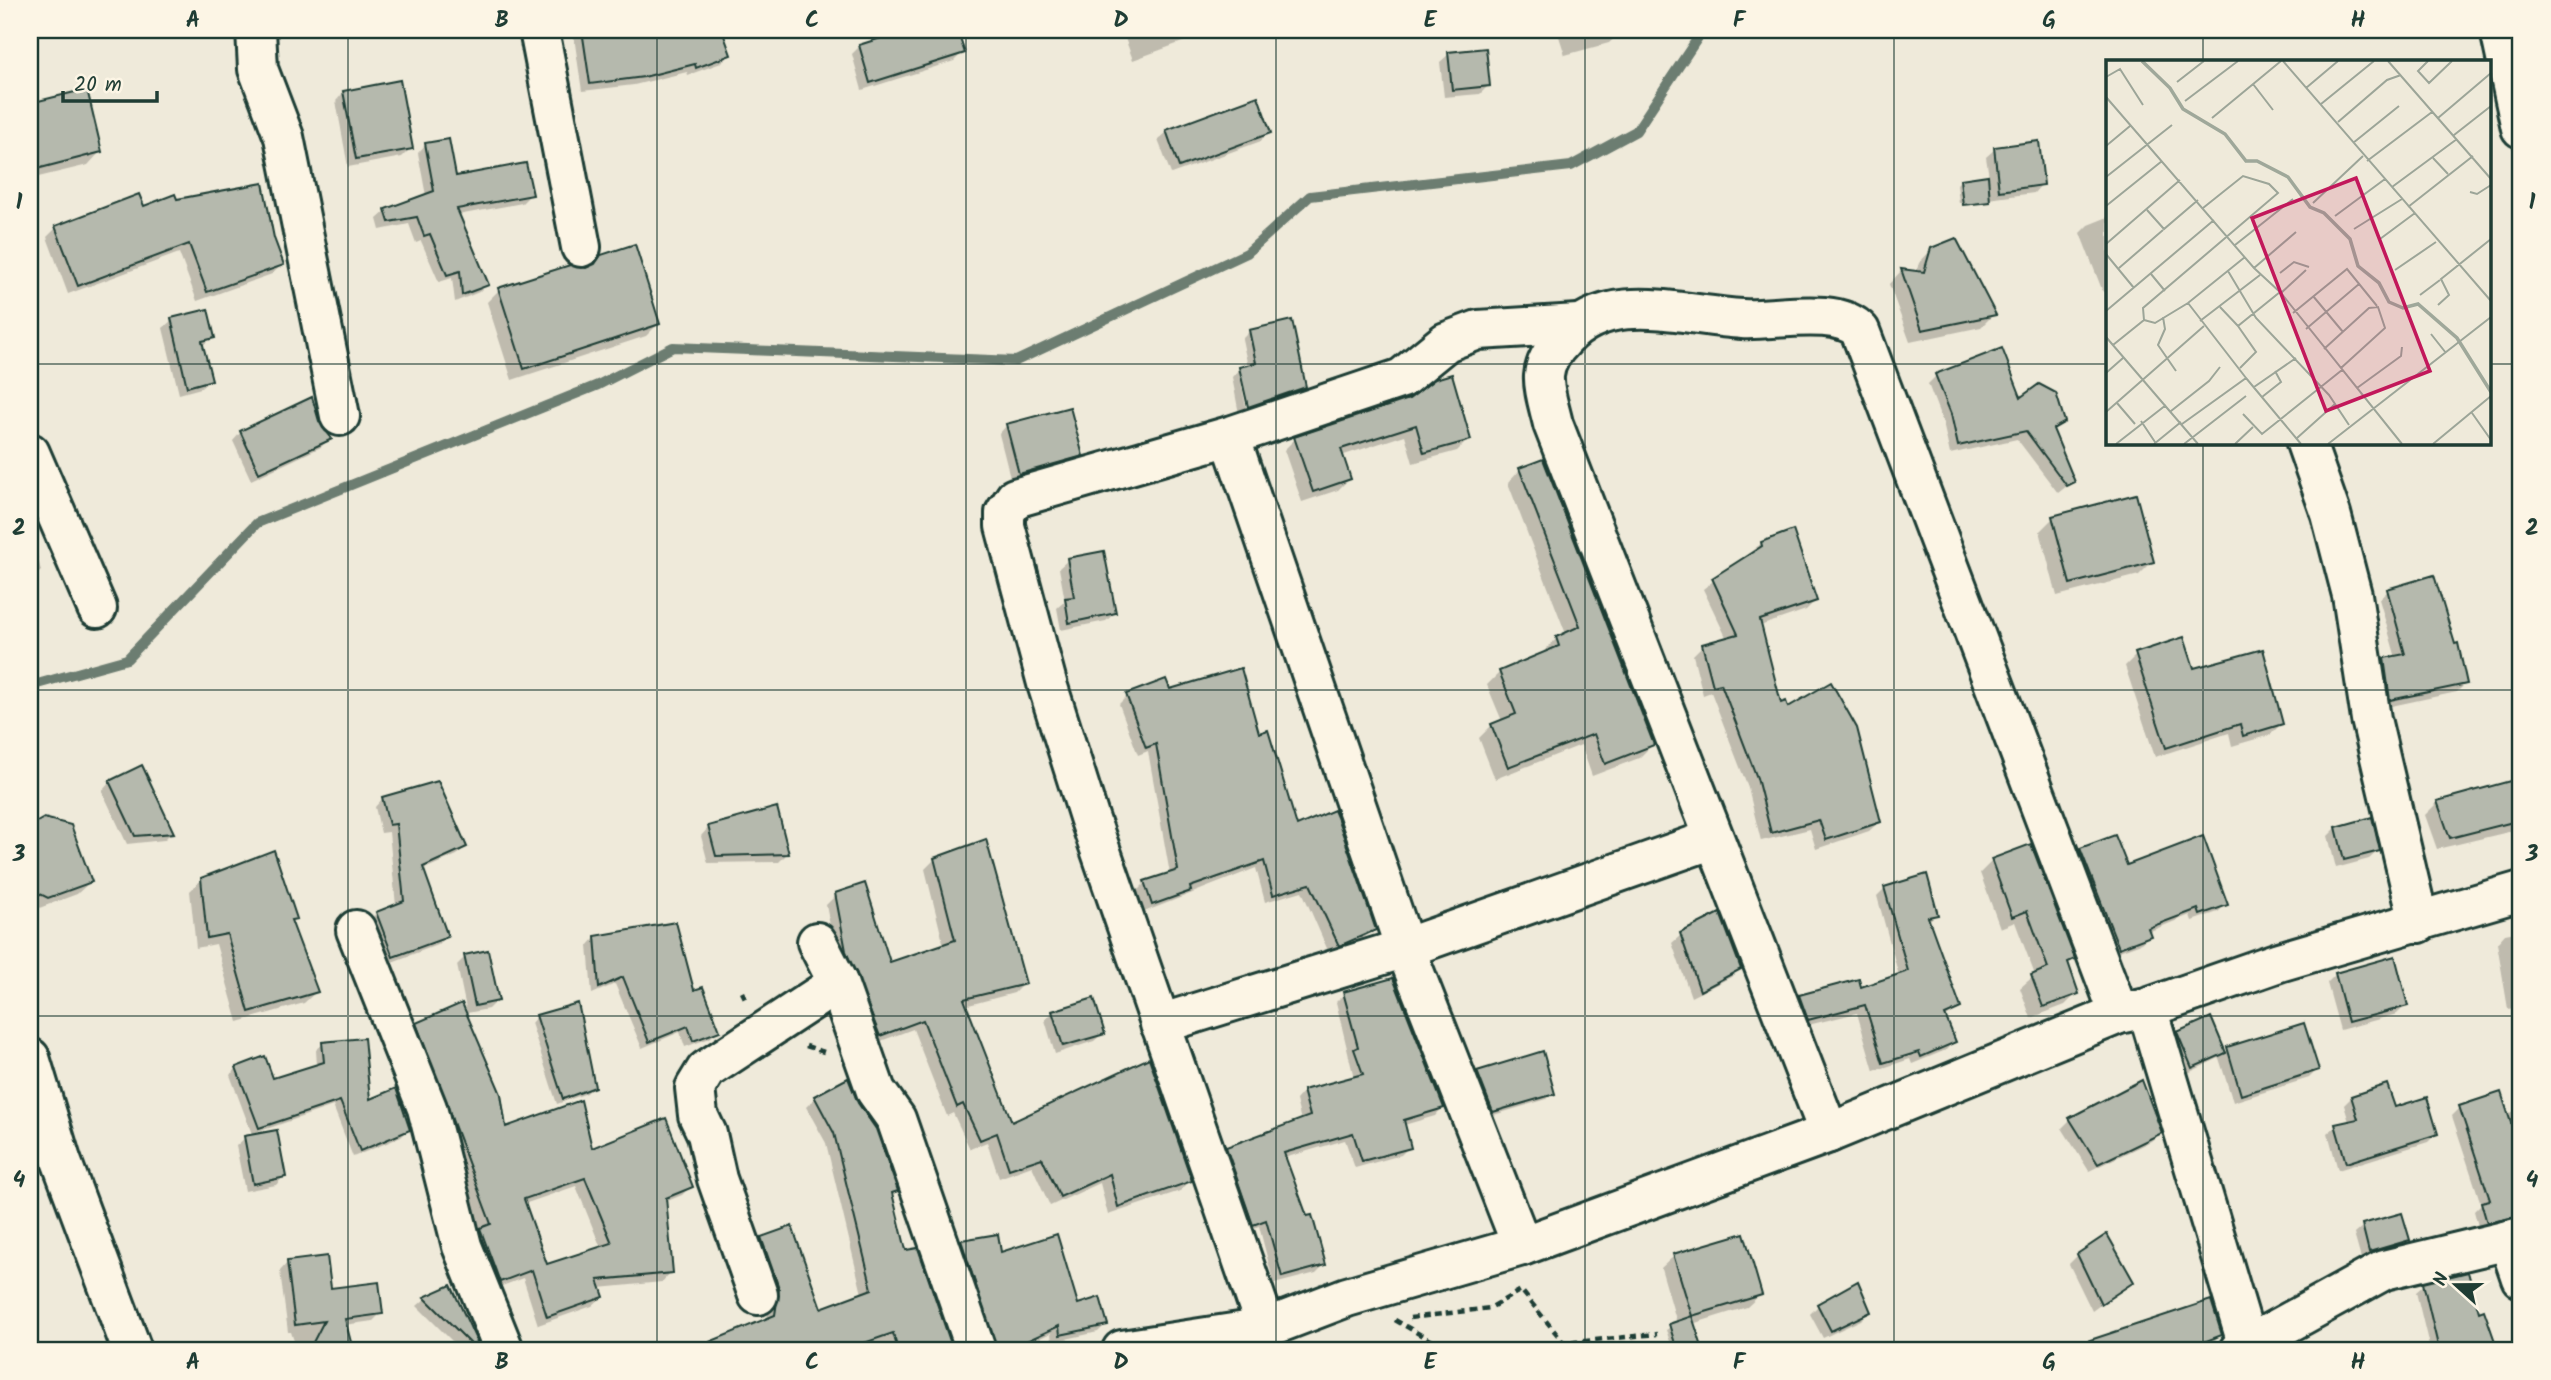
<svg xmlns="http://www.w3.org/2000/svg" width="2551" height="1380" font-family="Kalam,sans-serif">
<rect width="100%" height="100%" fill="#efeada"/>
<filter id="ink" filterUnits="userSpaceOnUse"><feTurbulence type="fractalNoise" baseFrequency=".0143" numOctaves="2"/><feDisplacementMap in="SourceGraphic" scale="14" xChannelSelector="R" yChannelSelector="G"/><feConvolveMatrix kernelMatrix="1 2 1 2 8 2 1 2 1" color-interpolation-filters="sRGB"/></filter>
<g filter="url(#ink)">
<!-- shadow -->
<g fill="#0003" fill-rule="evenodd">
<path d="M573,30H720L729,55L721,63L688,75L687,72L634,85L582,91Z"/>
<path d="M912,30H955L963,52L954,61L862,90L852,54L860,46Z"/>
<path d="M1122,30H1215L1133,60Z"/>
<path d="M1557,30H1620L1621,32L1609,43L1565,55Z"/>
<path d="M1449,54L1488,86L1480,94L1444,97L1440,62Z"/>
<path d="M85,91L100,152L88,165L30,179V105Z"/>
<path d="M344,92L411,148L402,157L348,167L336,101Z"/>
<path d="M1256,98L1269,132L1261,141L1171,174L1158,140L1167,132Z"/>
<path d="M426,144L455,178L531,194L522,203L458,215L487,284L479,292L455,302L452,278L439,282L421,241L416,243L409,224L380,230L377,219L386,211L426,196L418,153Z"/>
<path d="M1995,149L2042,184L2034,193L1988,199L1987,203H1959L1957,184L1961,180L1989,177L1986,157Z"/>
<path d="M176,201L272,238L282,265L272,274L197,301L179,253L68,294L47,237L56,228Z"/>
<path d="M2108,217V290L2103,292L2080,233L2088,225Z"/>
<path d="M1932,249L1994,314L1981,327L1910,342L1889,284L1901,271L1916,273L1919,263Z"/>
<path d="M602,256L658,324L646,336L512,380L487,302L499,290L586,270Z"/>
<path d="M172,320L213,337L202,346L210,380L201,388L179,394L163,328Z"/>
<path d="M1250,331L1304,387L1295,395L1250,411L1242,372H1239L1247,412L1239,414L1232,377L1240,368L1248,367L1242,339Z"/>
<path d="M1936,376L2020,400L2063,421L2052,431L2073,481L2058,493L2017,439L1950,454L1943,423L1928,384Z"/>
<path d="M1410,400L1469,439L1457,451L1413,463L1405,435L1341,456L1349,479L1338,490L1302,502L1284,450L1295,439Z"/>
<path d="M317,422L329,439L321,447L251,480L233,441L241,432Z"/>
<path d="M1007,425L1081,455L1072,464L1011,481L999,434Z"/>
<path d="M1520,470L1652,745L1639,758L1592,776L1581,745L1495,779L1479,738L1492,725L1502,721L1487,685L1500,672L1545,654L1544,651L1557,638L1566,634L1508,483Z"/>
<path d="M2053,518L2152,562L2139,575L2057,596L2040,531Z"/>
<path d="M31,530L41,571L30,580V531Z"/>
<path d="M1762,543L1815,601L1806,610L1760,626L1780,705L1787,710L1879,822L1869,831L1816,849L1810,829L1761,841L1748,788L1711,692L1703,695L1693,655L1702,646L1727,639L1703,589Z"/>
<path d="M1068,560L1115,613L1106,621L1061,630L1057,608L1065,601L1059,568Z"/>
<path d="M2388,591L2453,646L2465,684L2457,692L2382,708L2376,668L2385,660L2396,658L2379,599Z"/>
<path d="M2136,655L2193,670L2281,724L2270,735L2232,746L2229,733L2155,757L2125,666Z"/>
<path d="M1169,691L1258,735L1296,829L1374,929L1365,937L1329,953L1302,891L1265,902L1256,868L1144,912L1137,891L1145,883L1170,874L1148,751L1138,755L1119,704L1127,696Z"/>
<path d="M2521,779V829L2437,849L2425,815L2437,803Z"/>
<path d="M110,782L172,832L164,840L127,844L102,791Z"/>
<path d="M383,798L465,847L457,855L422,870L446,936L437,945L384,965L368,921L377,913L396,906L389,832L381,833L375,807Z"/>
<path d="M44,820L90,882L77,894L34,910L30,908V828Z"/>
<path d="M709,827L787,854L779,862L708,863L701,836Z"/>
<path d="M2336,828L2378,851L2369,859L2336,868L2328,836Z"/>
<path d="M2114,837L2126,867L2226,904L2218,912L2192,921L2190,915L2148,932L2149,936L2141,943L2111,954L2073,857L2081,850Z"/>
<path d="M935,859L1024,983L1014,993L965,1006L1011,1124L1190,1181L1180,1191L1108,1215L1100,1183L1050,1206L1032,1166L999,1178L987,1142L970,1149L953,1113L947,1116L913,1029L870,1045L837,962L826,905L836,895L889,965L944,946L925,869Z"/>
<path d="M1992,861L2073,959L2067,965L2077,993L2065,1005L2031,1018L2020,988L2035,975L2015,922L2000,928L1980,873Z"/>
<path d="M202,879L295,919L290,923L316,992L304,1003L238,1022L216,944L196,948L190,891Z"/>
<path d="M1885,888L1936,914L1928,922L1959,1008L1945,1018L1954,1041L1946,1050L1912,1064L1910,1059L1874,1071L1857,1013L1800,1027L1791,1005L1800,997L1859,990L1899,976L1877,896Z"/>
<path d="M2521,931V1007L2508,1009L2497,943L2505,934Z"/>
<path d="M1681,935L1739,968L1731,977L1691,997L1672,943Z"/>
<path d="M595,938L693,992L718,1030L710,1038L685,1047L680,1032L642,1048L615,984L592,994L588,946Z"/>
<path d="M465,957L497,1000L488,1009L467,1013L457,965Z"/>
<path d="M2336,974L2406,1005L2397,1014L2340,1030L2327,983Z"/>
<path d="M1344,994L1442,1108L1435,1116L1404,1125L1409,1147L1401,1155L1355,1168L1345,1140L1284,1158L1324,1265L1316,1273L1274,1284L1259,1226L1245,1231L1219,1156L1227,1148L1301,1121L1296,1100L1303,1092L1354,1078L1336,1002Z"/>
<path d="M1053,1012L1103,1033L1094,1041L1055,1054L1045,1020Z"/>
<path d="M537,1016L593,1086L587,1093L557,1104L531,1023Z"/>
<path d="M417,1024L505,1129L590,1151L691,1186L682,1195L665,1202L671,1272L662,1282L599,1288L602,1297L592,1306L538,1325L523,1278L491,1290L472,1239L481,1230L408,1033ZM576,1186L601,1248L546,1266L524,1204Z"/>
<path d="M2303,1025L2317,1070L2309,1078L2233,1102L2219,1058L2184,1075L2170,1042L2178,1033L2224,1052Z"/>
<path d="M323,1044L368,1102L408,1130L401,1137L353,1157L333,1106L252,1134L230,1075L237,1068L272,1081L317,1066L316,1050Z"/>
<path d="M1478,1072L1553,1093L1547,1099L1487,1117L1472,1078Z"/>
<path d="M2352,1097L2394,1109L2436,1134L2428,1142L2338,1170L2328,1133L2336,1126L2349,1122L2344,1105Z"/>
<path d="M815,1098L896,1191L891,1196L905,1252L949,1344L942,1350H666L694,1349L767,1320L770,1298L753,1247L762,1238L819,1310L862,1294L826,1143L806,1107Z"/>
<path d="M2460,1108L2506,1114L2521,1109V1178L2517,1180L2521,1197V1219L2479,1230L2474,1211L2481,1204L2452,1116Z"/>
<path d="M2070,1120L2160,1133L2151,1141L2089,1171L2062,1128Z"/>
<path d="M245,1138L284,1176L276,1185L245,1191L236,1146Z"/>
<path d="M2363,1226L2408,1239L2399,1248L2361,1259L2354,1234Z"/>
<path d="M962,1242L999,1255L1106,1324L1098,1332L1052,1342L1051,1333L1014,1350H988L954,1250Z"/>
<path d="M2078,1255L2131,1282L2092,1311L2069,1264Z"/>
<path d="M1674,1256L1760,1295L1747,1307L1692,1324L1700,1347L1697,1350H1673L1666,1330L1677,1323L1661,1268Z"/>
<path d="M288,1262L329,1290L381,1313L373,1321L344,1325L351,1350H297L291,1332H288L280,1271Z"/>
<path d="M2424,1285L2477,1314L2483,1312L2496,1350H2430L2416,1292Z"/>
<path d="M450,1287L479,1350H461L417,1306L425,1299Z"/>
<path d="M1818,1306L1869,1311L1861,1320L1823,1338L1810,1314Z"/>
<path d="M2220,1335L2213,1342L2191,1350H2112L2107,1341Z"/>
<path d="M1419,1344L1420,1350H1392L1394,1349Z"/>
</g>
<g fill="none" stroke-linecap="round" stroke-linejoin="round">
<!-- stream -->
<path stroke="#6c7d71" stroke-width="10" d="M30,686L127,659L257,523L598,385L673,347L1016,361L1247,253L1310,196L1571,166L1636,131L1703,30"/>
</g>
<!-- building -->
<g fill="#b5b9ad" stroke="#1f3d34" stroke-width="2" fill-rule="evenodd">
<path d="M582,30H722L731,55L696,68L695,64L644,77L590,84Z"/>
<path d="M906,30H957L965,53L870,83L859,45Z"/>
<path d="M1486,48L1490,86L1452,90L1448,52Z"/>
<path d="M400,80L413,149L356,159L343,91Z"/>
<path d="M87,89L102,152L33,170L30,156V103Z"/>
<path d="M1258,96L1271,133L1179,167L1166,130Z"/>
<path d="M449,139L456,176L526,163L533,195L457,209L489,285L462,295L460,271L447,275L430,234L424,236L417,217L389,222L385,209L434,191L425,143Z"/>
<path d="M2039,141L2044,185L1999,191L1994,147Z"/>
<path d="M1988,175L1990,202L1963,205L1960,179Z"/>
<path d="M263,183L274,238L284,265L207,292L189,244L78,286L55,226L139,194L144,206L175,194L177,199Z"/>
<path d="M1956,238L1996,315L1922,330L1901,269L1924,272L1931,248Z"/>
<path d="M635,244L660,324L524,369L498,288L570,265L586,268L595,264L601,255Z"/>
<path d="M208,309L215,338L202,341L212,380L187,387L171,318Z"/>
<path d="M1292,320L1306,387L1248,407L1239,367L1256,363L1249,330Z"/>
<path d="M2002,348L2021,397L2039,384L2056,393L2065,422L2053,429L2075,482L2067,486L2026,431L1958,446L1951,414L1935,374Z"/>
<path d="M1452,374L1471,440L1424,453L1416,425L1341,449L1351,479L1313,492L1294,437L1409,399L1435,379Z"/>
<path d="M312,397L319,421L332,439L259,473L240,431Z"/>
<path d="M1070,407L1083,456L1019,474L1006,424Z"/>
<path d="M1543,459L1654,745L1605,764L1594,734L1508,767L1491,724L1516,714L1499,671L1559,646L1556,637L1580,626L1519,468Z"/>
<path d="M2136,494L2154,562L2070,584L2052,516Z"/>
<path d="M1793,530L1817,601L1760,620L1781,703L1786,701L1788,707L1831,682L1857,728L1881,822L1826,840L1819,820L1771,833L1757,778L1721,684L1713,686L1702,644L1738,634L1712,578L1762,546L1761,542Z"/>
<path d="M1104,551L1116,613L1069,623L1065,598L1074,597L1067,558Z"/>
<path d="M2434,575L2455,644L2458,643L2467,684L2390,700L2384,658L2405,654L2387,589Z"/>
<path d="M2184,637L2194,668L2263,649L2283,724L2243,736L2240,724L2166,748L2135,653Z"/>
<path d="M1241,668L1259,733L1268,730L1297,826L1334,810L1337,817L1376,930L1339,946L1310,884L1273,895L1264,861L1190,887L1191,891L1152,905L1144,881L1178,870L1156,744L1146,748L1126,694L1166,679L1170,689Z"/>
<path d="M142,765L174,833L135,836L109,781Z"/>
<path d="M2521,778V820L2450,838L2437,801Z"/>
<path d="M438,781L467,847L423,867L448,937L393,957L376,912L404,901L396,824L389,825L382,797Z"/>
<path d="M777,807L789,854L716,856L708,826Z"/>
<path d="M2372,817L2380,851L2344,860L2336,827Z"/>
<path d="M44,818L71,825L92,882L48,898L30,889V826Z"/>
<path d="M2115,835L2127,865L2203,836L2228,905L2200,915L2198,909L2148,928L2151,936L2119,948L2080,848Z"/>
<path d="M986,839L1026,984L964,999L1012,1122L1149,1058L1192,1181L1118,1207L1110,1174L1060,1197L1042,1158L1009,1169L997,1133L980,1140L963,1104L957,1107L923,1020L880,1036L846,951L835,893L865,883L890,962L955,940L934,858Z"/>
<path d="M2031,844L2075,959L2068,962L2079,994L2043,1007L2031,975L2048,968L2027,911L2012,917L1991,859Z"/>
<path d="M274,850L297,919L291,920L318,992L249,1012L227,934L207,938L201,878Z"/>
<path d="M1927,874L1938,915L1928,917L1961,1008L1945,1015L1956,1042L1921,1057L1919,1052L1883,1063L1865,1005L1808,1020L1799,995L1859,979L1861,987L1908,971L1884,887Z"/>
<path d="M1720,913L1741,969L1700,991L1680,933Z"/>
<path d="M676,922L694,990L703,987L720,1031L693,1041L688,1026L649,1042L623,977L599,988L595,936Z"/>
<path d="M488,950L499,1001L475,1006L464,955Z"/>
<path d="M2395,956L2408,1006L2348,1022L2335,973Z"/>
<path d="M1393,978L1444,1108L1404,1120L1411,1148L1362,1161L1353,1133L1284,1153L1307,1216L1312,1215L1326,1265L1282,1277L1266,1220L1253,1225L1226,1147L1310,1116L1303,1090L1363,1074L1354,1049L1358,1047L1343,992Z"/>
<path d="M1094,998L1105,1034L1063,1046L1052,1011Z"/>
<path d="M462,1003L501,1094L506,1127L581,1100L592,1148L666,1118L693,1187L666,1198L673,1273L598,1280L604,1297L547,1317L532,1270L500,1282L480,1228L491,1224L416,1023ZM585,1178L612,1243L547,1264L524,1199Z"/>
<path d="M578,1003L595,1087L563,1099L536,1015Z"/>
<path d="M2211,1017L2226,1053L2192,1068L2177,1032Z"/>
<path d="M2304,1023L2319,1070L2241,1095L2227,1047Z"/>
<path d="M364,1038L370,1099L396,1088L410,1130L360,1151L340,1101L259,1128L236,1067L265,1056L273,1078L324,1062L322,1042Z"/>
<path d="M1543,1051L1555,1094L1493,1112L1477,1071Z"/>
<path d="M848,1078L858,1103L876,1129L898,1191L892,1193L906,1250L918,1248L951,1344L930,1350H898L893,1333L844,1350H690L775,1315L779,1288L761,1237L792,1226L821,1308L872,1289L834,1133L814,1096Z"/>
<path d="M2142,1080L2162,1133L2098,1164L2069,1118Z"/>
<path d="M2387,1084L2395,1107L2427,1097L2438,1134L2346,1163L2335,1124L2358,1119L2351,1096Z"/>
<path d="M2501,1092L2521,1154V1216L2487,1223L2481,1202L2490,1200L2459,1106Z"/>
<path d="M277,1130L286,1177L253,1184L244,1136Z"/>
<path d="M2402,1213L2410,1240L2369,1252L2362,1224Z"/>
<path d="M1744,1233L1762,1295L1692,1316L1673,1254Z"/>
<path d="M998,1234L1001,1252L1057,1234L1078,1304L1100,1297L1108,1325L1060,1335L1059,1326L1007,1350H997L961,1240Z"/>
<path d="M2107,1234L2134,1282L2101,1304L2077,1254Z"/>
<path d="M327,1256L331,1288L379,1282L383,1314L345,1319L353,1350H309L324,1321L295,1325L287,1261Z"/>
<path d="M2468,1272L2479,1312L2484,1310L2498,1350H2439L2423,1283Z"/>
<path d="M1858,1281L1871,1312L1831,1331L1817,1304Z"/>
<path d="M451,1285L477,1342L481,1350H477L424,1297Z"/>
<path d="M2211,1300L2222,1335L2183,1350H2075V1345Z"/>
<path d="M1692,1316L1703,1350H1677L1669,1324Z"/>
</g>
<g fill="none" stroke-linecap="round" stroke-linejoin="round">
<defs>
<g id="minor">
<path d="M256,30L258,69L284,137L340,416"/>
<path d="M539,30L581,247"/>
<path d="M2500,30L2521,128"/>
<path d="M1230,436L1405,948L1522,1246"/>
<path d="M2306,443L2331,514L2352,595L2371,719L2419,923"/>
<path d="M30,453L97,608"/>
<path d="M356,930L427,1108L462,1246L504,1350"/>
<path d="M838,983L876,1091L896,1119L976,1350"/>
<path d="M2147,1008L2249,1350"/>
<path d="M1160,1024L1405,948L1713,839"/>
<path d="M30,1058L61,1160L132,1350"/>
<path d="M1829,1133L1553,424C1550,410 1543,390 1544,376C1545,362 1554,349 1564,339C1610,288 1682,316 1742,319C1774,321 1838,306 1860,331L2119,1014"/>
<path d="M2508,1240L2521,1278"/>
<path d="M758,1295L717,1179L707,1134L698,1115L695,1088L706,1070L838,983L817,942"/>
<path d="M1266,1328L1089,817L1048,687L1005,526V513L1015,498L1230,436L1402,378L1446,342L1478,330L1578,324"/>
<path d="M1122,1350L1266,1328L1347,1297L1522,1246L1829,1133L2119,1014L2147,1008L2279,962L2521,891"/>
<path d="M2239,1350L2384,1270L2521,1237"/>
</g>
</defs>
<!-- minor casing -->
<use href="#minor" stroke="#1f3d34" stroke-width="44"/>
<!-- path -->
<g stroke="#1f3d34" stroke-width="4.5" stroke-dasharray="7 5" stroke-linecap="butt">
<path d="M742,992L747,1002"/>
<path d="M806,1046L824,1052"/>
<path d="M1410,1318L1490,1308L1521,1290L1564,1343L1657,1334"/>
<path d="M1395,1320L1447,1350"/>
</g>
<!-- minor -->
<use href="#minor" stroke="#fcf5e5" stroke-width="38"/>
</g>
</g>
<!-- grid -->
<path fill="none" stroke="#1f3d34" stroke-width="2" stroke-opacity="0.55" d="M348,30V1350M657,30V1350M966,30V1350M1276,30V1350M1585,30V1350M1894,30V1350M2203,30V61M30,364H2108M2490,364H2521M2203,443V1350M30,690H2521M30,1016H2521"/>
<!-- overview -->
<g transform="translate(2106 60)">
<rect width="385" height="385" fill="#efeada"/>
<path fill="none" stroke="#9fa89a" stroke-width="3.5" d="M36,1L64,28L77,49L119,74L140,101H151L182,117L204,147L218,153L244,179L252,206L273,223L283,242L297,248L312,244L351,278L385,332"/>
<path fill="none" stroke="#9ca598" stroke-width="2" d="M177,1L385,241M282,1L385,119M322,1L312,11L323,23L346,1M0,17L14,9L37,45M71,22L98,1M147,24L167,50M200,28L232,1M0,37L148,208L175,233L296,384M79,41L132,1M215,44L268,1M106,58L175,1M332,58L385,13M232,62L281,20L295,15M348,75L385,46M247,83L293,46M0,86L24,66M327,98L342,114M261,101L326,52M0,117L66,65M286,127L351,79M364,132L371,134L385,125M207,143L257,96M0,146L56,101M302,147L367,96M41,150L58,169L92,140M229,156L279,119M248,169L296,139M274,179L309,153M0,184L74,120M129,185L187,139M0,194L28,228M13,208L57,170M148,208L190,172M289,210L330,182M122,211L150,258L223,335L243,365M174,213L188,202L203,207M45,214L59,231M175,233L200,210M314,235L334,220M207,236L237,272M332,245L343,235L335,219L385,179M114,247L132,266M0,251L108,160M187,253L241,209L271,246M57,257L59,269L52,285L70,311M38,260L49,263L82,243L139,197M94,261L154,215M200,269L253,224M325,274L340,293M0,277L92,384M7,285L38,260L37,248L172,133L163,124L137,116L97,148M218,289L263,248L272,247L279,268L235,308M134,308L150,292L132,266L174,232M0,313L17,298M140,318L195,384M148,327L190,298M251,328L295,296L296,287M156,337L175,322L169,311M11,343L29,364M65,351L103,321L114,307M0,352L98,266M366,353L385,380M137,354L156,374L236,310M35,361L49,382M76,364L140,318L82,243M191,378L229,344M10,384L60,345M48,384L75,362M78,384L140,336M129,384L147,367M222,384L385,257M327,384L385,336"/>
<path fill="#c2185b" fill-opacity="0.15" stroke="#c2185b" stroke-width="3.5" d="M250,118L324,311L220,351L146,158Z"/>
<rect width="385" height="385" fill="none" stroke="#1f3d34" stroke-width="3.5"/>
</g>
<!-- margin -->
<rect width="2551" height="1380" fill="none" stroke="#fcf5e5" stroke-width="77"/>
<!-- north arrow -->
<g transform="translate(2456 1285) rotate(291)" stroke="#fcf5e5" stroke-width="5" paint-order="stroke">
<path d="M0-5L12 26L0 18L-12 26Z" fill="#1f3d34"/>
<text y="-10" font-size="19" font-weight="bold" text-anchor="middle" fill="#1f3d34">N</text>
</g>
<!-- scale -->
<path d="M63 91v10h94v-10" fill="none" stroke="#1f3d34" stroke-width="3.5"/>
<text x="74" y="91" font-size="21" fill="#1f3d34" stroke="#fcf5e5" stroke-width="5" paint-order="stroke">20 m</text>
<rect x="38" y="38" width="2474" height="1304" fill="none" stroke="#1f3d34" stroke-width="2.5"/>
<g font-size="23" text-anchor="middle" font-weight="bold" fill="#1f3d34">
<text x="193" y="27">A</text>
<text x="502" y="27">B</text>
<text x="812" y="27">C</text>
<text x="1121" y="27">D</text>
<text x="1430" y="27">E</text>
<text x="1739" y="27">F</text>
<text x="2049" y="27">G</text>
<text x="2358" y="27">H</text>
<text x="19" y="209">1</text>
<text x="2532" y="209">1</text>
<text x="19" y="535">2</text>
<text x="2532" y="535">2</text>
<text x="19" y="861">3</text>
<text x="2532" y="861">3</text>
<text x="19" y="1187">4</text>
<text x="2532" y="1187">4</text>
<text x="193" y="1369">A</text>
<text x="502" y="1369">B</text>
<text x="812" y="1369">C</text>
<text x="1121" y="1369">D</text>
<text x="1430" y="1369">E</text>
<text x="1739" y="1369">F</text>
<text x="2049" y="1369">G</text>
<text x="2358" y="1369">H</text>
</g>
</svg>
